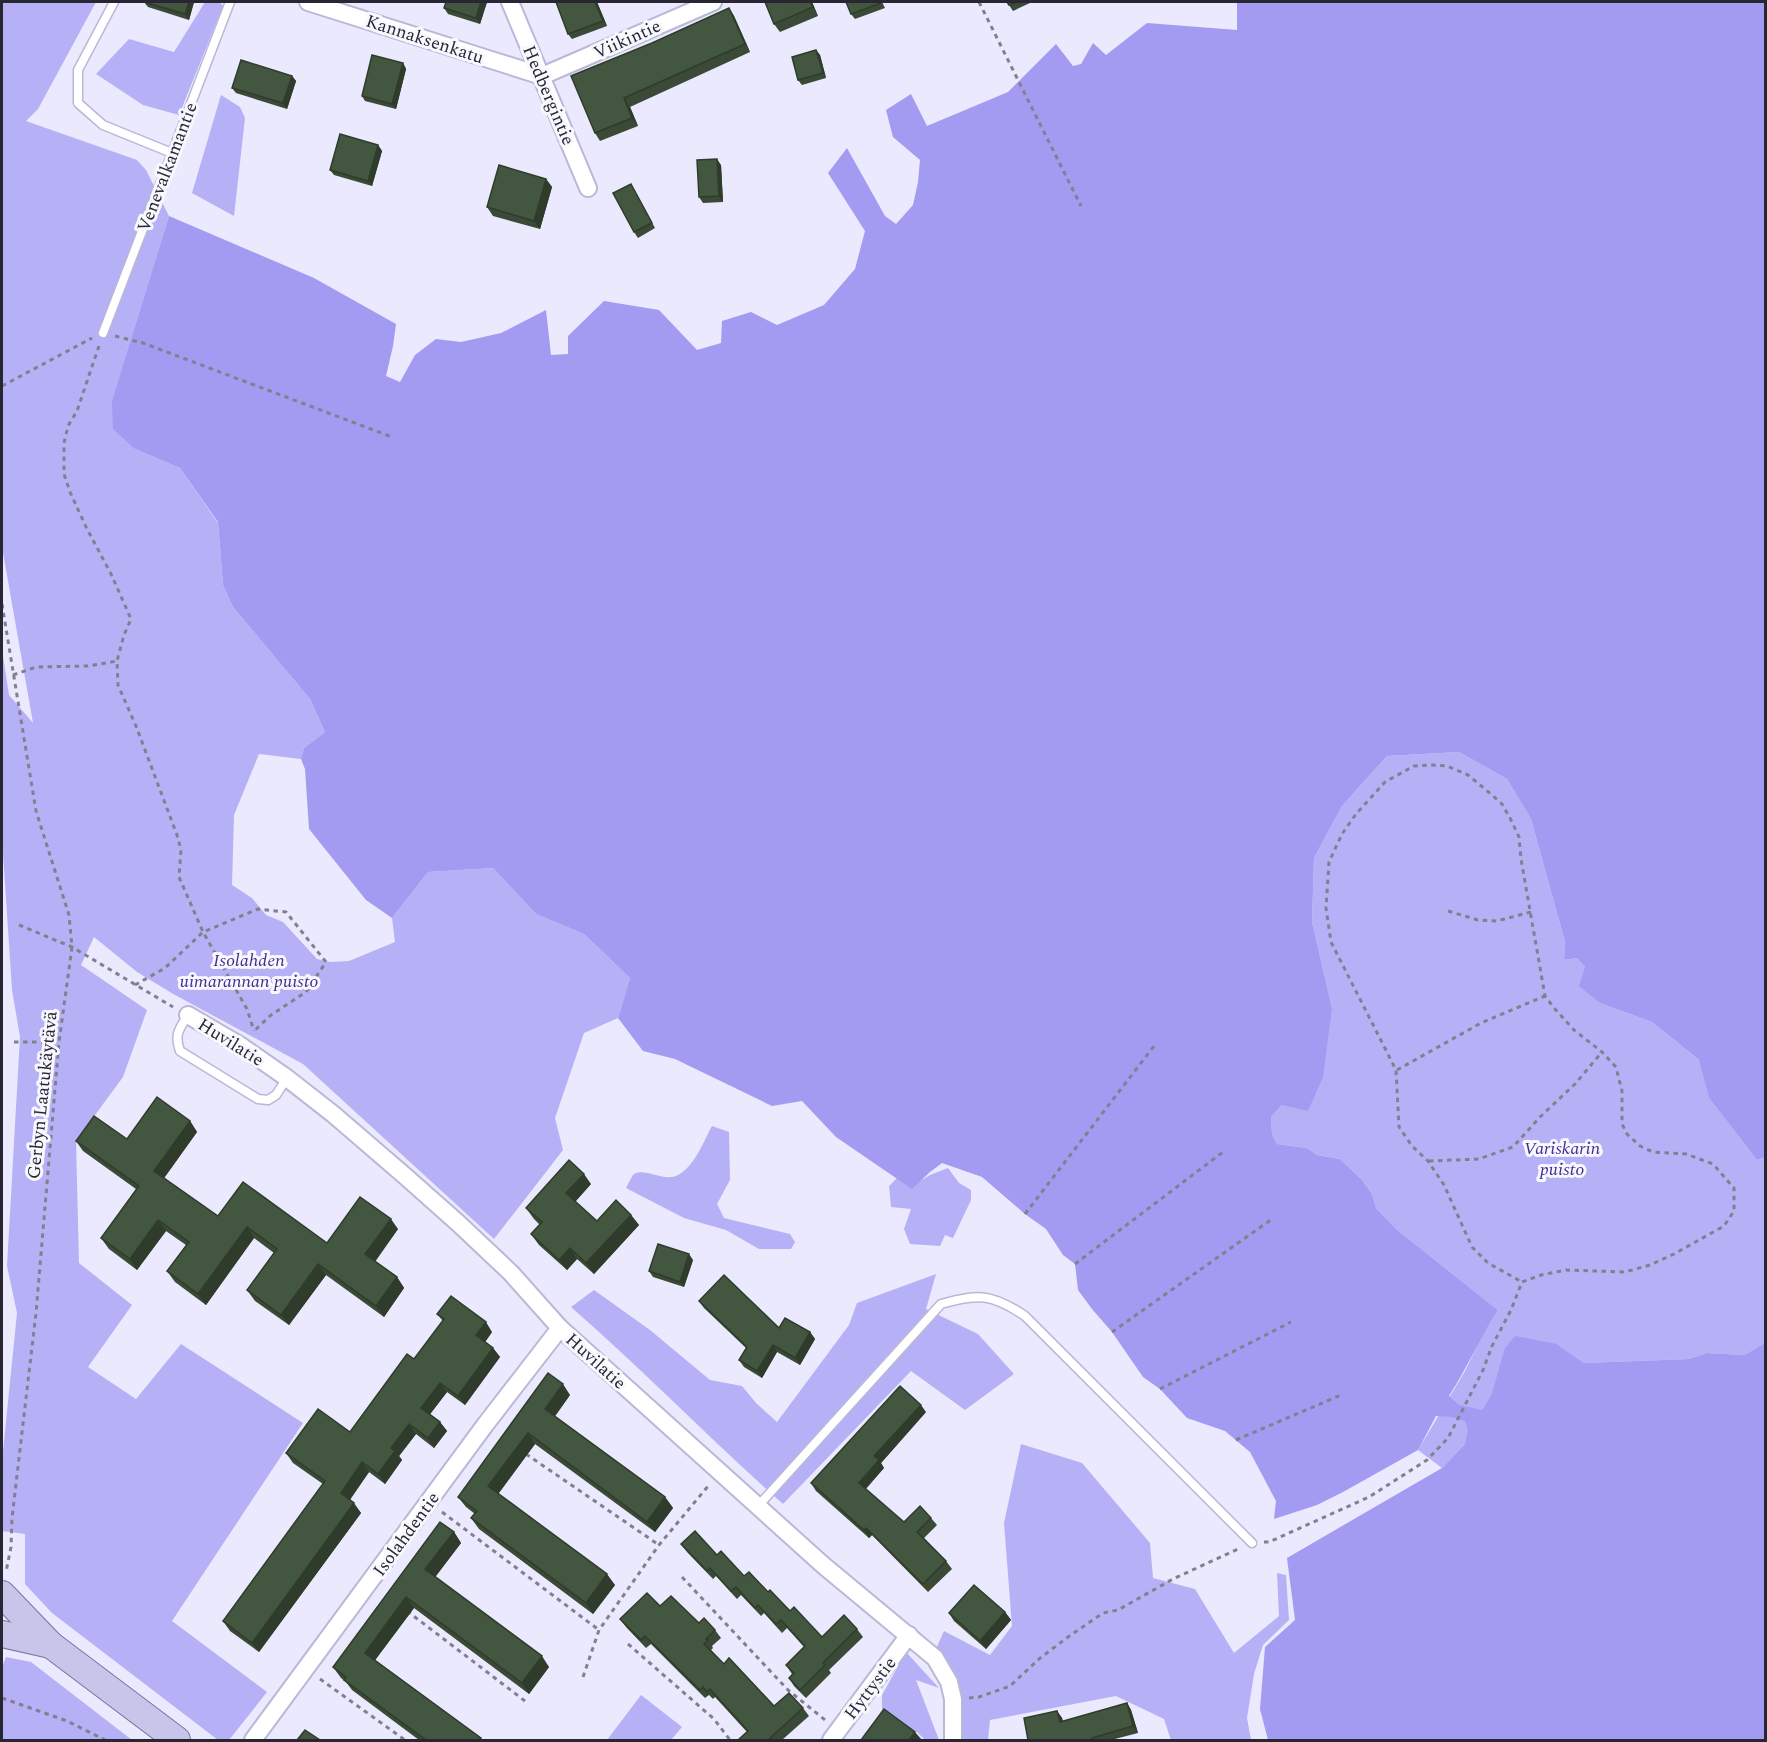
<svg xmlns="http://www.w3.org/2000/svg" width="1767" height="1742" font-family="Spectral,serif">
<rect width="100%" height="100%" fill="#eae9fd"/>
<!-- green -->
<g fill="#b6b1f6">
<path d="M2,2H96L38,109L26,121L137,160L146,170L169,216L112,400L135,449L180,468L218,523L223,585L233,607L310,699L325,732L304,748L301,759L259,754L234,815L232,885L252,898L266,915L283,922L317,959L330,962L349,961L395,942L392,918L428,872L493,868L536,914L584,934L630,978L618,1018L584,1033L555,1118L563,1150L494,1239L303,1064L175,995L137,972L94,937L81,965L147,1010L123,1077L76,1141L79,1263L132,1305L88,1367L136,1399L181,1344L303,1423L172,1621L267,1692L229,1740H218L52,1613L25,1584V1534L2,1531V1461L17,1313L7,1266L20,1037L12,990L2,838V650L9,695L33,723L2,547Z"/>
<path d="M205,2H220L223,6L179,115L143,105L96,74L129,39L174,52Z"/>
<path d="M221,95L240,107L245,118L234,216L192,193Z"/>
<path d="M1459,752L1507,779L1531,819L1565,942L1564,960L1577,958L1585,967L1600,1003L1652,1022L1700,1061L1709,1098L1757,1160L1765,1157V1343L1744,1355L1707,1353L1689,1359L1584,1363L1557,1344L1492,1393L1482,1410L1465,1444L1442,1468L1418,1450L1465,1371L1483,1334L1498,1310L1396,1229L1376,1208L1372,1194L1362,1180L1340,1159L1317,1155L1307,1148L1277,1144L1272,1134L1271,1117L1282,1105L1332,1008L1312,922L1314,858L1342,806L1387,756Z"/>
<path d="M712,1126L729,1132L730,1180L717,1204L724,1218L790,1234L795,1242L791,1249H759L726,1230L684,1218L626,1188C628,1184 631,1178 633,1175C643,1166 664,1183 678,1175C695,1166 703,1142 712,1126Z"/>
<path d="M948,1168L959,1183L971,1190V1200L953,1238L945,1235L940,1246L910,1244L904,1229L911,1209L891,1207L889,1186L897,1178L910,1187L930,1175Z"/>
<path d="M936,1274L926,1309L978,1334L1014,1374L965,1410L911,1371L783,1504C711,1440 643,1370 571,1307L594,1290L650,1330L710,1380L742,1386L756,1403L777,1422L849,1325L857,1303Z"/>
<path d="M1021,1444L1082,1463L1150,1543L1153,1578L1195,1589L1234,1653L1279,1616L1277,1573L1286,1575L1289,1620L1263,1645L1254,1674L1247,1718L1251,1740H1171L1164,1719L1116,1696L990,1720L988,1740H961V1697L935,1651L944,1631L990,1655L1012,1626L1004,1523Z"/>
<path d="M906,1652L939,1688L916,1680L939,1740H925L917,1732L882,1713V1695Z"/>
<path d="M6,1657L31,1662L132,1740H2V1667Z"/>
<path d="M641,1695L682,1727L671,1740H607Z"/>
</g>
<!-- water -->
<path fill="#a39af2" d="M1237,2H1765V1157L1757,1160L1709,1098L1699,1060L1652,1022L1600,1003L1579,986L1585,967L1577,958L1564,960L1565,942L1531,819L1507,779L1459,752L1387,756L1342,806L1314,858L1312,922L1332,1008L1323,1077L1308,1111L1282,1105L1271,1117L1272,1134L1277,1144L1307,1148L1317,1155L1340,1159L1362,1180L1372,1194L1376,1208L1396,1229L1498,1310C1480,1338 1467,1368 1449,1396L1459,1405L1482,1410L1492,1393L1505,1348L1515,1336L1557,1344L1584,1363L1689,1359L1707,1353L1744,1355L1765,1343V1740H1268L1260,1709L1265,1647L1295,1620L1287,1558L1442,1468L1465,1444L1468,1430L1465,1421L1452,1417L1436,1416L1418,1450L1343,1492L1317,1505L1274,1519L1276,1501L1250,1452L1225,1431L1187,1418L1160,1389L1143,1377L1112,1332L1092,1309L1078,1290L1075,1264L1063,1255L1046,1229L1025,1214L982,1177L942,1163L930,1172L912,1189L836,1137L802,1101L772,1106L675,1059L643,1051L618,1018L630,978L584,934L536,914L493,868L428,872L392,918L366,900L309,829L305,769L301,759L304,748L325,732L310,699L233,607L223,585L218,522L180,468L135,449L113,429L112,400L169,216L314,278L396,324L393,346L386,376L400,382L415,355L436,339L461,342L501,333L546,310L551,355L568,354V336L604,301L659,310L697,350L721,343L722,321L751,312L777,325L824,305L855,269L865,231L828,173L847,148L885,216L896,224L913,205L918,182L920,160L893,137L886,110L911,94L927,126L1008,92L1056,44L1073,66L1081,64L1093,43L1106,55L1147,23L1237,30Z"/>
<g fill="none" stroke-linecap="round" stroke-linejoin="round">
<defs>
<g id="lane">
<path d="M114,2L78,70V103L103,125L172,153"/>
<path d="M103,333L230,2"/>
<path d="M188,1015C179,1029 174,1035 180,1051L258,1099L268,1100L276,1095L287,1078"/>
<path d="M758,1506L941,1304C979,1294 991,1293 1025,1316L1252,1543"/>
</g>
<g id="street">
<path d="M308,2L542,76L713,2"/>
<path d="M510,2L588,188"/>
<path d="M188,1015L241,1046L287,1078L333,1114L405,1176L458,1223L511,1273L560,1328L823,1565L935,1658L949,1682L953,1699V1740"/>
<path d="M253,1740L485,1425L560,1328"/>
<path d="M831,1740L909,1635"/>
</g>
<g id="primary">
<path d="M2,1594L51,1645L177,1740"/>
<path d="M2,1634L51,1645"/>
</g>
</defs>
<!-- lane casing -->
<use href="#lane" stroke="#bab8d7" stroke-width="11"/>
<!-- street casing -->
<use href="#street" stroke="#bab8d7" stroke-width="20"/>
<!-- primary casing -->
<use href="#primary" stroke="#7874a2" stroke-width="28"/>
<!-- path -->
<g stroke="#81808f" stroke-width="3" stroke-dasharray="4.5 4.5" stroke-linecap="butt">
<path d="M979,2L1081,206"/>
<path d="M115,336L143,343L392,437"/>
<path d="M99,346L77,411L68,426L64,443V474L70,492L86,527L111,574L131,619L124,635L117,661L118,685L136,726L177,835L181,850L179,877L203,932L247,1009L254,1031"/>
<path d="M2,386L92,338"/>
<path d="M2,604L36,811L69,915L72,947L59,1042L36,1313L12,1518L11,1547L6,1572"/>
<path d="M13,675L36,667L88,666L117,661"/>
<path d="M1448,911L1478,920L1497,921L1531,912"/>
<path d="M19,925L72,947L173,1007"/>
<path d="M135,985L165,968L203,932L258,909L286,912L326,962L306,992L271,1015L254,1031"/>
<path d="M14,1042H59"/>
<path d="M1397,1070L1481,1023L1545,996"/>
<path d="M1429,1161L1479,1159L1513,1147L1540,1117L1575,1084L1602,1052"/>
<path d="M1025,1214L1154,1046"/>
<path d="M1075,1264L1223,1152"/>
<path d="M1112,1332L1272,1219"/>
<path d="M1160,1389L1291,1322"/>
<path d="M1236,1440L1341,1395"/>
<path d="M526,1454L659,1545"/>
<path d="M442,1512L599,1630"/>
<path d="M1264,1542H1269L1369,1497L1427,1460L1448,1438L1483,1370L1492,1346L1511,1310L1522,1282L1541,1275L1566,1270L1625,1272L1650,1265L1674,1254L1724,1226L1734,1211V1188L1713,1164L1686,1154L1653,1152L1640,1146L1627,1134L1622,1124V1091L1616,1067L1602,1052L1574,1030L1554,1008L1545,996L1521,859L1519,837L1510,818L1502,804L1485,789L1468,775L1447,766L1430,765L1414,766L1385,782L1356,814L1342,834L1329,862L1326,908L1331,942L1396,1070L1399,1127L1412,1146L1428,1161L1444,1185L1472,1247L1488,1263L1522,1282"/>
<path d="M682,1577L788,1690L825,1720"/>
<path d="M407,1611L525,1701"/>
<path d="M628,1644L714,1719L730,1740"/>
<path d="M583,1677L599,1630L659,1545L709,1485"/>
<path d="M320,1679L405,1740"/>
<path d="M2,1698L67,1721L105,1740"/>
<path d="M969,1698L979,1697L1010,1686L1039,1659L1068,1637L1103,1613L1118,1610L1173,1579L1238,1549"/>
</g>
<!-- lane -->
<use href="#lane" stroke="#fff" stroke-width="8"/>
<!-- street -->
<use href="#street" stroke="#fff" stroke-width="16"/>
<!-- primary -->
<use href="#primary" stroke="#c8c5eb" stroke-width="26"/>
</g>
<!-- wall -->
<g fill="#3a4a36">
<path d="M144,2H194L189,20L148,7Z"/>
<path d="M487,2L480,24L448,14L444,8Z"/>
<path d="M597,2L607,26L572,39L568,34Z"/>
<path d="M765,2H812L818,16L780,32L774,24Z"/>
<path d="M882,2L885,8L855,19L851,14Z"/>
<path d="M1007,2H1032L1013,11Z"/>
<path d="M729,8L734,16L750,52L630,107L638,126L600,141L595,133L652,43Z"/>
<path d="M816,50L820,55L826,78L802,85L798,80Z"/>
<path d="M403,63L406,69L396,109L365,101L362,96Z"/>
<path d="M292,76L296,81L287,109L236,93L232,88Z"/>
<path d="M378,145L382,151L372,186L334,175L330,170Z"/>
<path d="M721,165L723,202L703,203L699,197Z"/>
<path d="M546,179L552,187L540,229L493,216L487,207Z"/>
<path d="M631,184L655,228L638,238L634,232Z"/>
<path d="M190,1121L197,1132L164,1178L218,1216L327,1243L398,1229L375,1262L397,1277L404,1288L384,1317L326,1275L289,1325L255,1301L247,1290L274,1253L254,1238L206,1305L175,1282L167,1271L186,1245L166,1231L137,1270L109,1249L101,1238L136,1189L83,1151L76,1141L127,1139Z"/>
<path d="M591,1184L575,1202L597,1221L631,1215L639,1225L594,1274L577,1259L567,1270L539,1245L531,1234L540,1225L534,1219L526,1208Z"/>
<path d="M693,1260L684,1287L653,1277L649,1271Z"/>
<path d="M699,1301L779,1328L810,1332L815,1339L800,1365L777,1352L762,1378L744,1367L739,1360L746,1348L704,1308Z"/>
<path d="M437,1314L492,1332L485,1342L493,1348L500,1357L465,1405L447,1392L430,1414L440,1422L447,1431L434,1448L416,1434L399,1456L402,1460L385,1484L369,1472L350,1500L361,1513L259,1652L230,1631L223,1621L323,1484L293,1463L286,1453L350,1432L414,1359L443,1321Z"/>
<path d="M570,1395L555,1416L665,1497L673,1508L655,1532L535,1444L498,1494L615,1585L593,1614L479,1529L471,1518L475,1514L466,1507L458,1497Z"/>
<path d="M926,1412L881,1463L884,1468L866,1489L904,1522L931,1518L937,1525L924,1538L946,1561L952,1569L928,1592L872,1535L869,1538L816,1491L811,1483Z"/>
<path d="M454,1532L461,1543L435,1577L549,1667L529,1694L414,1608L375,1660L481,1738L482,1740H419L352,1690L346,1682L341,1678L333,1667Z"/>
<path d="M681,1544L717,1555L744,1576L768,1592L822,1637L857,1629L863,1637L829,1670L831,1673L806,1698L794,1686L789,1678L792,1674L786,1665L804,1647L787,1628L782,1633L764,1613L761,1616L741,1595L737,1599L716,1576L713,1579L687,1552Z"/>
<path d="M660,1606L715,1630L721,1638L712,1646L713,1648L711,1650L724,1664L774,1706L803,1708L809,1716L782,1740H738L747,1732L715,1697L713,1699L709,1695L705,1698L651,1644L646,1648L626,1627L620,1619Z"/>
<path d="M1005,1612L1011,1620L986,1649L954,1621L949,1613Z"/>
<path d="M1127,1703L1131,1710L1138,1733L1111,1740H1028L1057,1711L1062,1718L1063,1721Z"/>
</g>
<!-- shaded-wall -->
<g fill="#2f3c2c">
<path d="M189,2H194L189,20L185,14Z"/>
<path d="M481,2H487L480,24L476,18Z"/>
<path d="M595,2H597L607,26L603,21Z"/>
<path d="M810,2H812L818,16L813,7Z"/>
<path d="M729,8L734,16L750,52L745,44Z"/>
<path d="M816,50L820,55L826,78L823,73Z"/>
<path d="M403,63L406,69L396,109L392,104Z"/>
<path d="M292,76L296,81L287,109L283,103Z"/>
<path d="M624,98L630,107L638,126L632,118Z"/>
<path d="M378,145L382,151L372,186L368,181Z"/>
<path d="M717,159L721,165L723,202L719,196Z"/>
<path d="M546,179L552,187L540,229L534,221Z"/>
<path d="M190,1121L197,1132L162,1181L154,1171Z"/>
<path d="M584,1174L591,1184L573,1204L566,1193Z"/>
<path d="M631,1215L639,1225L594,1274L586,1263Z"/>
<path d="M391,1219L398,1229L372,1265L365,1254Z"/>
<path d="M158,1220L166,1231L137,1270L130,1259Z"/>
<path d="M247,1227L254,1238L206,1305L198,1294Z"/>
<path d="M570,1248L577,1259L567,1270L559,1260Z"/>
<path d="M689,1254L693,1260L684,1287L680,1282Z"/>
<path d="M318,1264L326,1275L289,1325L281,1315Z"/>
<path d="M397,1277L404,1288L384,1317L376,1306Z"/>
<path d="M486,1322L492,1332L483,1345L476,1335Z"/>
<path d="M810,1332L815,1339L800,1365L795,1358Z"/>
<path d="M773,1345L777,1352L762,1378L757,1371Z"/>
<path d="M493,1348L500,1357L465,1405L458,1396Z"/>
<path d="M440,1383L447,1392L428,1417L421,1408Z"/>
<path d="M563,1384L570,1395L553,1419L545,1409Z"/>
<path d="M921,1405L926,1412L881,1463L884,1468L864,1490L859,1483L874,1456Z"/>
<path d="M440,1422L447,1431L434,1448L428,1438Z"/>
<path d="M409,1424L416,1434L399,1456L402,1460L385,1484L378,1474L391,1448Z"/>
<path d="M528,1433L535,1444L496,1497L488,1486Z"/>
<path d="M362,1462L369,1472L347,1503L341,1493Z"/>
<path d="M665,1497L673,1508L655,1532L647,1522Z"/>
<path d="M354,1503L361,1513L259,1652L252,1643Z"/>
<path d="M866,1528L872,1535L869,1538L864,1530Z"/>
<path d="M454,1532L461,1543L433,1580L425,1569Z"/>
<path d="M607,1574L615,1585L593,1614L586,1603Z"/>
<path d="M406,1597L414,1608L373,1663L365,1653Z"/>
<path d="M1005,1612L1011,1620L986,1649L980,1641Z"/>
<path d="M542,1656L549,1667L529,1694L522,1683Z"/>
<path d="M1127,1703L1131,1710L1138,1733L1133,1726Z"/>
<path d="M1057,1711L1062,1718L1064,1729L1060,1722Z"/>
<path d="M915,1732L922,1740H909Z"/>
</g>
<!-- building -->
<g fill="#43563f" stroke="#2f3c2c" stroke-width="1.5">
<path d="M144,2H189L185,14Z"/>
<path d="M446,2H481L476,18L444,8Z"/>
<path d="M556,2H595L603,21L568,34Z"/>
<path d="M765,2H810L813,7L774,24Z"/>
<path d="M846,2H880L881,3L851,14Z"/>
<path d="M1007,2H1017L1009,5Z"/>
<path d="M729,8L745,44L624,98L632,118L595,133L571,76L652,43Z"/>
<path d="M816,50L823,73L798,80L792,57Z"/>
<path d="M372,55L403,63L392,104L362,96Z"/>
<path d="M241,60L292,76L283,103L232,88Z"/>
<path d="M340,134L378,145L368,181L330,170Z"/>
<path d="M717,159L719,196L699,197L697,160Z"/>
<path d="M499,165L546,179L534,221L487,207Z"/>
<path d="M631,184L652,223L634,232L613,193Z"/>
<path d="M157,1097L190,1121L154,1171L218,1216L243,1182L327,1243L360,1197L391,1219L365,1254L397,1277L376,1306L318,1264L281,1315L247,1290L277,1249L247,1227L198,1294L167,1271L189,1242L158,1220L130,1259L101,1238L139,1186L76,1141L94,1116L127,1139Z"/>
<path d="M569,1160L584,1174L566,1193L597,1221L616,1200L631,1215L586,1263L570,1248L559,1260L531,1234L542,1222L526,1208Z"/>
<path d="M658,1244L689,1254L680,1282L649,1271Z"/>
<path d="M724,1275L779,1328L785,1318L810,1332L795,1358L773,1345L757,1371L739,1360L747,1347L699,1301Z"/>
<path d="M451,1296L486,1322L476,1335L493,1348L458,1396L440,1383L421,1408L440,1422L428,1438L409,1424L391,1448L395,1451L378,1474L362,1462L341,1493L354,1503L252,1643L223,1621L325,1481L286,1453L318,1409L350,1432L407,1354L414,1359L444,1319L437,1314Z"/>
<path d="M548,1373L563,1384L545,1409L665,1497L647,1522L528,1433L488,1486L607,1574L586,1603L471,1518L477,1511L458,1497Z"/>
<path d="M900,1386L921,1405L874,1456L879,1460L859,1483L904,1522L920,1506L931,1518L917,1532L946,1561L923,1584L866,1528L864,1530L811,1483Z"/>
<path d="M440,1522L454,1532L425,1569L542,1656L522,1683L406,1597L365,1653L481,1738L479,1740H426L344,1680L346,1677L333,1667Z"/>
<path d="M695,1531L717,1555L721,1551L744,1576L749,1572L768,1592L770,1590L790,1611L794,1607L822,1637L844,1615L857,1629L823,1663L825,1665L800,1690L789,1678L794,1673L786,1665L805,1646L781,1620L776,1624L758,1605L755,1608L736,1587L731,1591L710,1568L707,1571L681,1544Z"/>
<path d="M974,1585L1005,1612L980,1641L949,1613Z"/>
<path d="M647,1593L660,1606L671,1596L699,1623L704,1618L715,1630L706,1639L708,1640L704,1644L724,1664L729,1658L774,1706L789,1693L803,1708L768,1740H738L748,1731L710,1689L707,1692L703,1687L700,1690L645,1636L641,1640L620,1619Z"/>
<path d="M1127,1703L1133,1726L1092,1738L1093,1740H1028L1024,1718L1057,1711L1060,1722Z"/>
<path d="M884,1709L915,1732L909,1740H861Z"/>
<path d="M305,1730L320,1740H297Z"/>
</g>
<g text-anchor="middle" stroke-width="6" stroke-linejoin="round" paint-order="stroke">
<!-- street labels -->
<g font-size="18" fill="#272632" stroke="#f8f8ff">
<text transform="translate(425 39) rotate(18)" y="6">Kannaksenkatu</text>
<text transform="translate(627 39) rotate(-24)" y="6">Viikintie</text>
<text transform="translate(549 95) rotate(67)" y="6">Hedbergintie</text>
<text transform="translate(167 167) rotate(-69)" y="6">Venevalkamantie</text>
<text transform="translate(231 1042) rotate(32)" y="6">Huvilatie</text>
<text transform="translate(42 1095) rotate(-84)" y="6">Gerbyn Laatukäytävä</text>
<text transform="translate(596 1361) rotate(42)" y="6">Huvilatie</text>
<text transform="translate(406 1534) rotate(-54)" y="6">Isolahdentie</text>
<text transform="translate(870 1688) rotate(-53)" y="6">Hyttystie</text>
</g>
<!-- park labels -->
<g font-size="18" font-style="italic" fill="#442d91" stroke="#f8f8ff">
<text x="249" y="966">Isolahden<tspan x="249" dy="21">uimarannan puisto</tspan></text>
<text x="1562" y="1154">Variskarin<tspan x="1562" dy="21">puisto</tspan></text>
</g>
</g>
<!-- border -->
<rect width="1767" height="1742" fill="none" stroke="#272632" stroke-width="6"/>
</svg>
